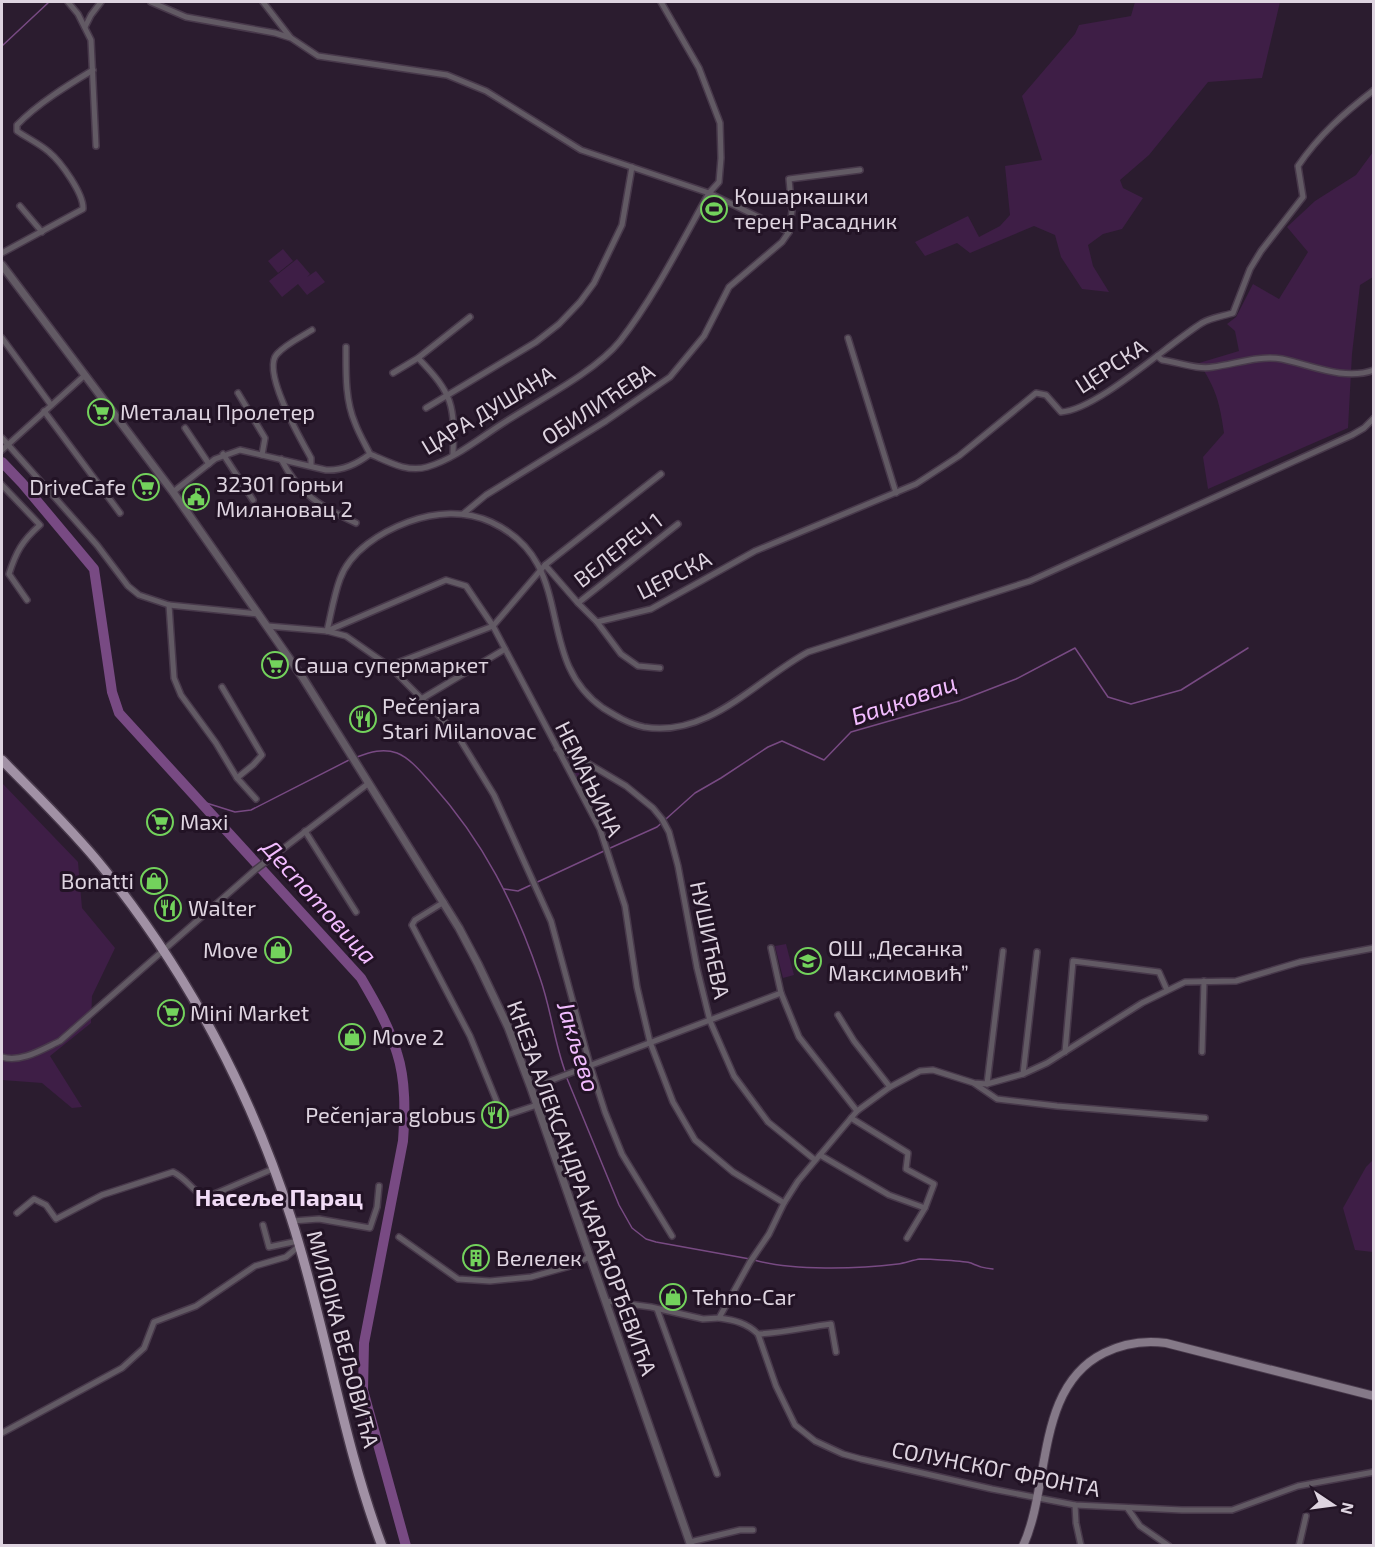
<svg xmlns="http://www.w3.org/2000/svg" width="1375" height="1547" font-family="'Exo 2',sans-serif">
<rect width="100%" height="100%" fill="#2b1c2f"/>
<!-- green -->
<g fill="#3e1e46">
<path d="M1135,2H1280L1262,78L1208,82L1149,155L1120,180L1123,188L1143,198L1122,229L1103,234L1088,245L1093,266L1109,292L1082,289L1061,257L1055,235L1034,226L970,253L957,243L925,256L915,242L968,216L979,237L1000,226L1010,215L1005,166L1042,160L1022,96L1075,34L1079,25L1131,16Z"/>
<path d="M1373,152V277L1360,285L1352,354L1348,428L1208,489L1203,457L1224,433C1220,404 1216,388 1199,363L1239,351L1235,331L1227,324L1236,317L1253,284L1279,299L1308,252L1287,227L1315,201L1356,175Z"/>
<path d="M283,249L293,261L278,273L268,261Z"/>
<path d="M297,259L310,274L307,277L316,271L325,282L307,295L298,284L282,297L269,281Z"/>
<path d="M572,762L592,773L581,785L569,765Z"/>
<path d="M2,783L78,862L82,908L115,948L92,996L91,1023L50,1056L82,1107L72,1108L42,1083L2,1080Z"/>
<path d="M786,944L794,975L783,978L775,946Z"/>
<path d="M1373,1160V1252L1355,1250L1343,1208L1366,1167Z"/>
</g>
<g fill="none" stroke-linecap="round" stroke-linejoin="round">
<!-- stream -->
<g stroke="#784a83" stroke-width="1.5">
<path d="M2,46L49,2"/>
<path d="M357,757C370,752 383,748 397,753C410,758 422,773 431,783C484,842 515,904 540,978C551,1009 554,1041 565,1071"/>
<path d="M200,801L235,812L251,810L349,760"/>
<path d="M608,849L657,827L695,793L721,778L768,747L782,741L824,760L851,732L959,701L1016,679L1075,648L1108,697L1131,704L1181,690L1248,648"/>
<path d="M504,889L518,891L604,851"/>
<path d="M566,1076L619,1205L632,1228L646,1239L656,1242L750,1259"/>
<path d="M754,1260C792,1271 858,1269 898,1264C905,1263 913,1260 920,1259C927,1259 966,1261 971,1263C980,1267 983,1268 993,1269"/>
</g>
<!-- river -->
<path stroke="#784a83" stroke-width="10" d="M2,462L22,483L94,569L112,692L119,713L361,978C375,1002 389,1026 397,1053C406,1081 405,1113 403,1141L364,1343L363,1390L406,1546"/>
<defs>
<g id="minor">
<path d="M68,2L78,14L91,40L96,146"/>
<path d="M151,2L186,17L275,33L291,38L318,56L447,75L486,91L581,150L709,193L789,232"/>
<path d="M263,2L290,37"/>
<path d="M85,27L91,15L101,2"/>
<path d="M20,206L42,232"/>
<path d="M2,253L83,209C84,194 61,162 49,152C40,144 27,138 17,131V125C37,104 68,85 93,70"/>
<path d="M2,338L51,405"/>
<path d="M848,338L896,493"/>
<path d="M346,347C346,372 345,400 355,423C359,434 365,444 370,454"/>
<path d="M1157,356L1162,360C1178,362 1197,370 1213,367C1236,364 1259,355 1282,359C1311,365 1344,381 1374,370"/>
<path d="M418,358C453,394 455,405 453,455"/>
<path d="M393,373L418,358L470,317"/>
<path d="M238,393L265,438L262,455"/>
<path d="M426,408L536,342L559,324L580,302L594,283L622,225L632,167"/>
<path d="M44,411L120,513"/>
<path d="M185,428L209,464"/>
<path d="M2,438L97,545L128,586L139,595L169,605L259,614"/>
<path d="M2,450L85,375"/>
<path d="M223,454L253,500"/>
<path d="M281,459C299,494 321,507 356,523"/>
<path d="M311,466V458C301,440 261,371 277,354C286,344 301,337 312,330"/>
<path d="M2,485L40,525C22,541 16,552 9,574L27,600"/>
<path d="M173,492L215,459L240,450L326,470C343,471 357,464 370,454C387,461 407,473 427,467C455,459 481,437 505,422C539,400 595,372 620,341C655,296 681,243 709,193L719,182L721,158L720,123L699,68L661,2"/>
<path d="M463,514L486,495L606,421L670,377L704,336L729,287L782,242L789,232L792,211L789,179L860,170"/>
<path d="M545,565L661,474"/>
<path d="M578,603L678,524"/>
<path d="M169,605L174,678L181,695L216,743L237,778"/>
<path d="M597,622L651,609L755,551L916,484L959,456L1036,393L1046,395L1061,412C1097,410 1168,344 1202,323C1210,318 1223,316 1233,313L1250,269L1261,251L1303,197L1298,166C1319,135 1344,113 1374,90"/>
<path d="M268,626L327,631L346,636L389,666L456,733L494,795L551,921L590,1065L605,1112L622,1154L672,1236"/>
<path d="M327,631C331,614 334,595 340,579C350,551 381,532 408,522C435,512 465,510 491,522C580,563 531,658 603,708C616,716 629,724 644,727C709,738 756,680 808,652L1030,581L1352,435L1364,428L1374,418"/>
<path d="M327,631L446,580L466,586L493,626L600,829L625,906L637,987L650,1042L673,1102L695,1140L733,1172L784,1203"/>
<path d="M389,666L493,626L545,565L578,603L597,622L621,654L638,666L660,668"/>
<path d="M222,687L262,755L253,765L237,778L256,799"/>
<path d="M423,698L505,649"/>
<path d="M557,749L584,761L626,786L653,808L662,819L669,832L678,866L697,968L710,1021L734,1076L768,1122L815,1160"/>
<path d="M305,831L356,912"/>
<path d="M444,902L415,920L412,925L470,1036L501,1112L507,1115L537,1105"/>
<path d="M771,948L781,993L799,1037L857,1111"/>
<path d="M838,1015L854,1041L890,1087"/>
<path d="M1065,1052L1073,961L1159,972L1167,990"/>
<path d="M1202,1052L1204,981"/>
<path d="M2,1057C21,1063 43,1049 60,1041L255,870L369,783"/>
<path d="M1023,1074L1037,952"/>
<path d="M975,1084L997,1099L1057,1106L1205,1118"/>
<path d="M987,1084L1003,951"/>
<path d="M531,1088L781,993"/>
<path d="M851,1118L908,1153L906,1169L934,1184L925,1208L907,1238"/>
<path d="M820,1155L889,1195L925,1208"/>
<path d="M17,1213L34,1199L46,1205L56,1219L102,1195L173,1172C186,1178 192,1190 205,1198L275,1168"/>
<path d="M292,1221L319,1219L370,1228L377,1207L379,1186"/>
<path d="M263,1225L269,1247L298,1241"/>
<path d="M399,1237L458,1279L490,1281L531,1277L567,1267L590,1257"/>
<path d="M606,1301L651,1307L703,1319L719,1318L750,1262L769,1234L784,1203L798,1181L857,1111L890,1087L920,1071L933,1070L974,1083L987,1084L1023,1074L1047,1063L1142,1003L1185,982L1236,981L1300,962L1374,948"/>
<path d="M657,1309L717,1474"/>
<path d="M719,1318C734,1320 747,1323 758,1334L776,1386L795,1425L815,1441L843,1454L861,1459L992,1489L1075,1505L1182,1510H1232L1298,1486L1374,1472"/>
<path d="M758,1334C783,1333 807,1327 831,1324L836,1352"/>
<path d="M2,1433L122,1368L144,1348L154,1322L196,1306L255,1266L286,1257L299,1246"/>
<path d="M1075,1505L1076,1523L1081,1546"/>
<path d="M1128,1509L1140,1526L1169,1546"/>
<path d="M690,1542L740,1530H753"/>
<path d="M1299,1546L1306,1516"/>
</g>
<path id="tertiary" d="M2,265L173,492L303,678L459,928L478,964L508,1027L531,1088L691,1546"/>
<path id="secondary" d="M1023,1546C1051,1485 1035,1387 1104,1353C1124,1343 1144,1340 1166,1343L1374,1396"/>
<path id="primary" d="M2,760C36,795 73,830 104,869C187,972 251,1092 291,1218C326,1326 342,1440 382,1546"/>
</defs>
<!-- minor casing -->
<use href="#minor" stroke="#48394b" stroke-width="8"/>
<!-- tertiary casing -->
<use href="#tertiary" stroke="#48394b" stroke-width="10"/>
<!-- secondary casing -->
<use href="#secondary" stroke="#48394b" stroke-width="10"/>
<!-- primary casing -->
<use href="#primary" stroke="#48394b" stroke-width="12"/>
<!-- minor -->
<use href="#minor" stroke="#625a64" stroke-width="5"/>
<!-- tertiary -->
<use href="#tertiary" stroke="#625a64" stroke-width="7"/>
<!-- secondary -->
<use href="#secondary" stroke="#857988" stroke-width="8"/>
<!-- primary -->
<use href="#primary" stroke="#a191a5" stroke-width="9"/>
</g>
<!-- icons -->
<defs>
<symbol id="stadium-ring" viewBox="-11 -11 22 22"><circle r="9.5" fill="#221325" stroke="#73d25c" stroke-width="1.5"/><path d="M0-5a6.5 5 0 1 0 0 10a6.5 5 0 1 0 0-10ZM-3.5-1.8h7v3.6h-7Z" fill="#73d25c"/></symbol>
<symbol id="supermarket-ring" viewBox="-11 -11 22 22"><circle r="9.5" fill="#221325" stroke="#73d25c" stroke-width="1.5"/><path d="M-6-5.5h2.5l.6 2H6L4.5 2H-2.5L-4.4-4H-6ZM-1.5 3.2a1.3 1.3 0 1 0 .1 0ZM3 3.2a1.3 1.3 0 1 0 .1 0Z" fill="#73d25c"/></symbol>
<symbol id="civic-ring" viewBox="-11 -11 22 22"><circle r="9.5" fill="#221325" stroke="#73d25c" stroke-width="1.5"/><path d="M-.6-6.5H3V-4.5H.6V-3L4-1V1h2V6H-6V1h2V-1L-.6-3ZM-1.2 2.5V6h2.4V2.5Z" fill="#73d25c"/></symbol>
<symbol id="restaurant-ring" viewBox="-11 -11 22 22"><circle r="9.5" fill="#221325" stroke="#73d25c" stroke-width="1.5"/><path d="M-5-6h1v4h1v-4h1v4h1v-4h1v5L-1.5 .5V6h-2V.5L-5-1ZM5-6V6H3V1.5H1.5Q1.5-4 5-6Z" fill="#73d25c"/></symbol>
<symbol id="shop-ring" viewBox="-11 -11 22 22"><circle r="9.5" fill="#221325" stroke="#73d25c" stroke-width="1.5"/><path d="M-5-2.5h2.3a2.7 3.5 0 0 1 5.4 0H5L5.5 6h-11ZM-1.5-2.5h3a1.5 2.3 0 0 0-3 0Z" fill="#73d25c"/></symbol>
<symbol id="school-ring" viewBox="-11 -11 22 22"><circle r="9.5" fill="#221325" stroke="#73d25c" stroke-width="1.5"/><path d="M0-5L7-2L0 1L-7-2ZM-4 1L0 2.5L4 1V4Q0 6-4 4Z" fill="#73d25c"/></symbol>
<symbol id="building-ring" viewBox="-11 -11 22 22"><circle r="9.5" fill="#221325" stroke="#73d25c" stroke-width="1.5"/><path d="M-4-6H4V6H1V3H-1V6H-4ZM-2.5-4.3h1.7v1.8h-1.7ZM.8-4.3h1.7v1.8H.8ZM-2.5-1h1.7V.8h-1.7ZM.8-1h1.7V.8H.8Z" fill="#73d25c"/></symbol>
</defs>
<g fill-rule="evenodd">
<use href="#stadium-ring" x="699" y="194" width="30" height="30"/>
<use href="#supermarket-ring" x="86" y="397" width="30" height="30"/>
<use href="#supermarket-ring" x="131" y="472" width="30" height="30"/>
<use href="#civic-ring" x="181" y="482" width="30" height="30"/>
<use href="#supermarket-ring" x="260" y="650" width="30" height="30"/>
<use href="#restaurant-ring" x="348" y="704" width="30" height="30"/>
<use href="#supermarket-ring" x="145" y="807" width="30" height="30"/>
<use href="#shop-ring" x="139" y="866" width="30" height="30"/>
<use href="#restaurant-ring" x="153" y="893" width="30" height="30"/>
<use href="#shop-ring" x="263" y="935" width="30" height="30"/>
<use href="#school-ring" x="793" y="946" width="30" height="30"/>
<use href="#supermarket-ring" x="156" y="998" width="30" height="30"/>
<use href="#shop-ring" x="337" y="1022" width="30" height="30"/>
<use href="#restaurant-ring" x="480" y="1100" width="30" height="30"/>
<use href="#building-ring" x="461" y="1243" width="30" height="30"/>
<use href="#shop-ring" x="658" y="1282" width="30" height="30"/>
</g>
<g text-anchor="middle" stroke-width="6" stroke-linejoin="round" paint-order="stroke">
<!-- poi labels -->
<g font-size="22" fill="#ded4e0" stroke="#221325" text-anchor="start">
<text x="734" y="204">Кошаркашки<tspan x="734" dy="25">терен Расадник</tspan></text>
<text x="120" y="420">Металац Пролетер</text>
<text x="216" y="492">32301 Горњи<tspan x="216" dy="25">Милановац 2</tspan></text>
<text x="126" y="495" text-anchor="end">DriveCafe</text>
<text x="294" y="673">Саша супермаркет</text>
<text x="382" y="714">Pečenjara<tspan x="382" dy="25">Stari Milanovac</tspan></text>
<text x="180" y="830">Maxi</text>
<text x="134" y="889" text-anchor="end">Bonatti</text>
<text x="188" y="916">Walter</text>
<text x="828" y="956">ОШ „Десанка<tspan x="828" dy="25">Максимовић”</tspan></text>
<text x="258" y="958" text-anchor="end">Move</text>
<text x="190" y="1021">Mini Market</text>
<text x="372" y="1045">Move 2</text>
<text x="476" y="1123" text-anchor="end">Pečenjara globus</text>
<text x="496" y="1266">Велелек</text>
<text x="692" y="1305">Tehno-Car</text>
</g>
<!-- street labels -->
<g font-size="22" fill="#ded4e0" stroke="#221325">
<text transform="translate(1111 366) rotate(-33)" y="8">ЦЕРСКА</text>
<text transform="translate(598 404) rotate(-33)" y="8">ОБИЛИЋЕВА</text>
<text transform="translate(488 410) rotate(-31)" y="8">ЦАРА ДУШАНА</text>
<text transform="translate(618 550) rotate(-38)" y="8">ВЕЛЕРЕЧ 1</text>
<text transform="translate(674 575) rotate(-27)" y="8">ЦЕРСКА</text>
<text transform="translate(589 779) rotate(64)" y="8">НЕМАЊИНА</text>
<text transform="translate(710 940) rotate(78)" y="8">НУШИЋЕВА</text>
<text transform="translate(582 1188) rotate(70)" y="8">КНЕЗА АЛЕКСАНДРА КАРАЂОРЂЕВИЋА</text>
<text transform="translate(343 1339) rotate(75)" y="8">МИЛОЈКА ВЕЉОВИЋА</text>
<text transform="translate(996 1469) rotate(11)" y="8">СОЛУНСКОГ ФРОНТА</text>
</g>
<!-- water labels -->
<g font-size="24" font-style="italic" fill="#f2bcff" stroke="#221325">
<text transform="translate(904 700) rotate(-19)" y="8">Бацковац</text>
<text transform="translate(319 902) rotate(48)" y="8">Деспотовица</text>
<text transform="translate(578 1047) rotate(73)" y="8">Јакљево</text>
</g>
<!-- neighbourhood labels -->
<g font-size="24" font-weight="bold" fill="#f1dcf6" stroke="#221325">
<text x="279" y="1206">Насеље Парац</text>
</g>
</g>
<!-- border -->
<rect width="1375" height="1547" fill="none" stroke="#ded4e0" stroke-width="6"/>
<!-- north arrow -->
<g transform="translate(1333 1505) rotate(103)" stroke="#221325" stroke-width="4.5" paint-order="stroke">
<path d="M0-4.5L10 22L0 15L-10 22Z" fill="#ded4e0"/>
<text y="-9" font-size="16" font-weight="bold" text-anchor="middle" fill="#ded4e0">N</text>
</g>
</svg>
